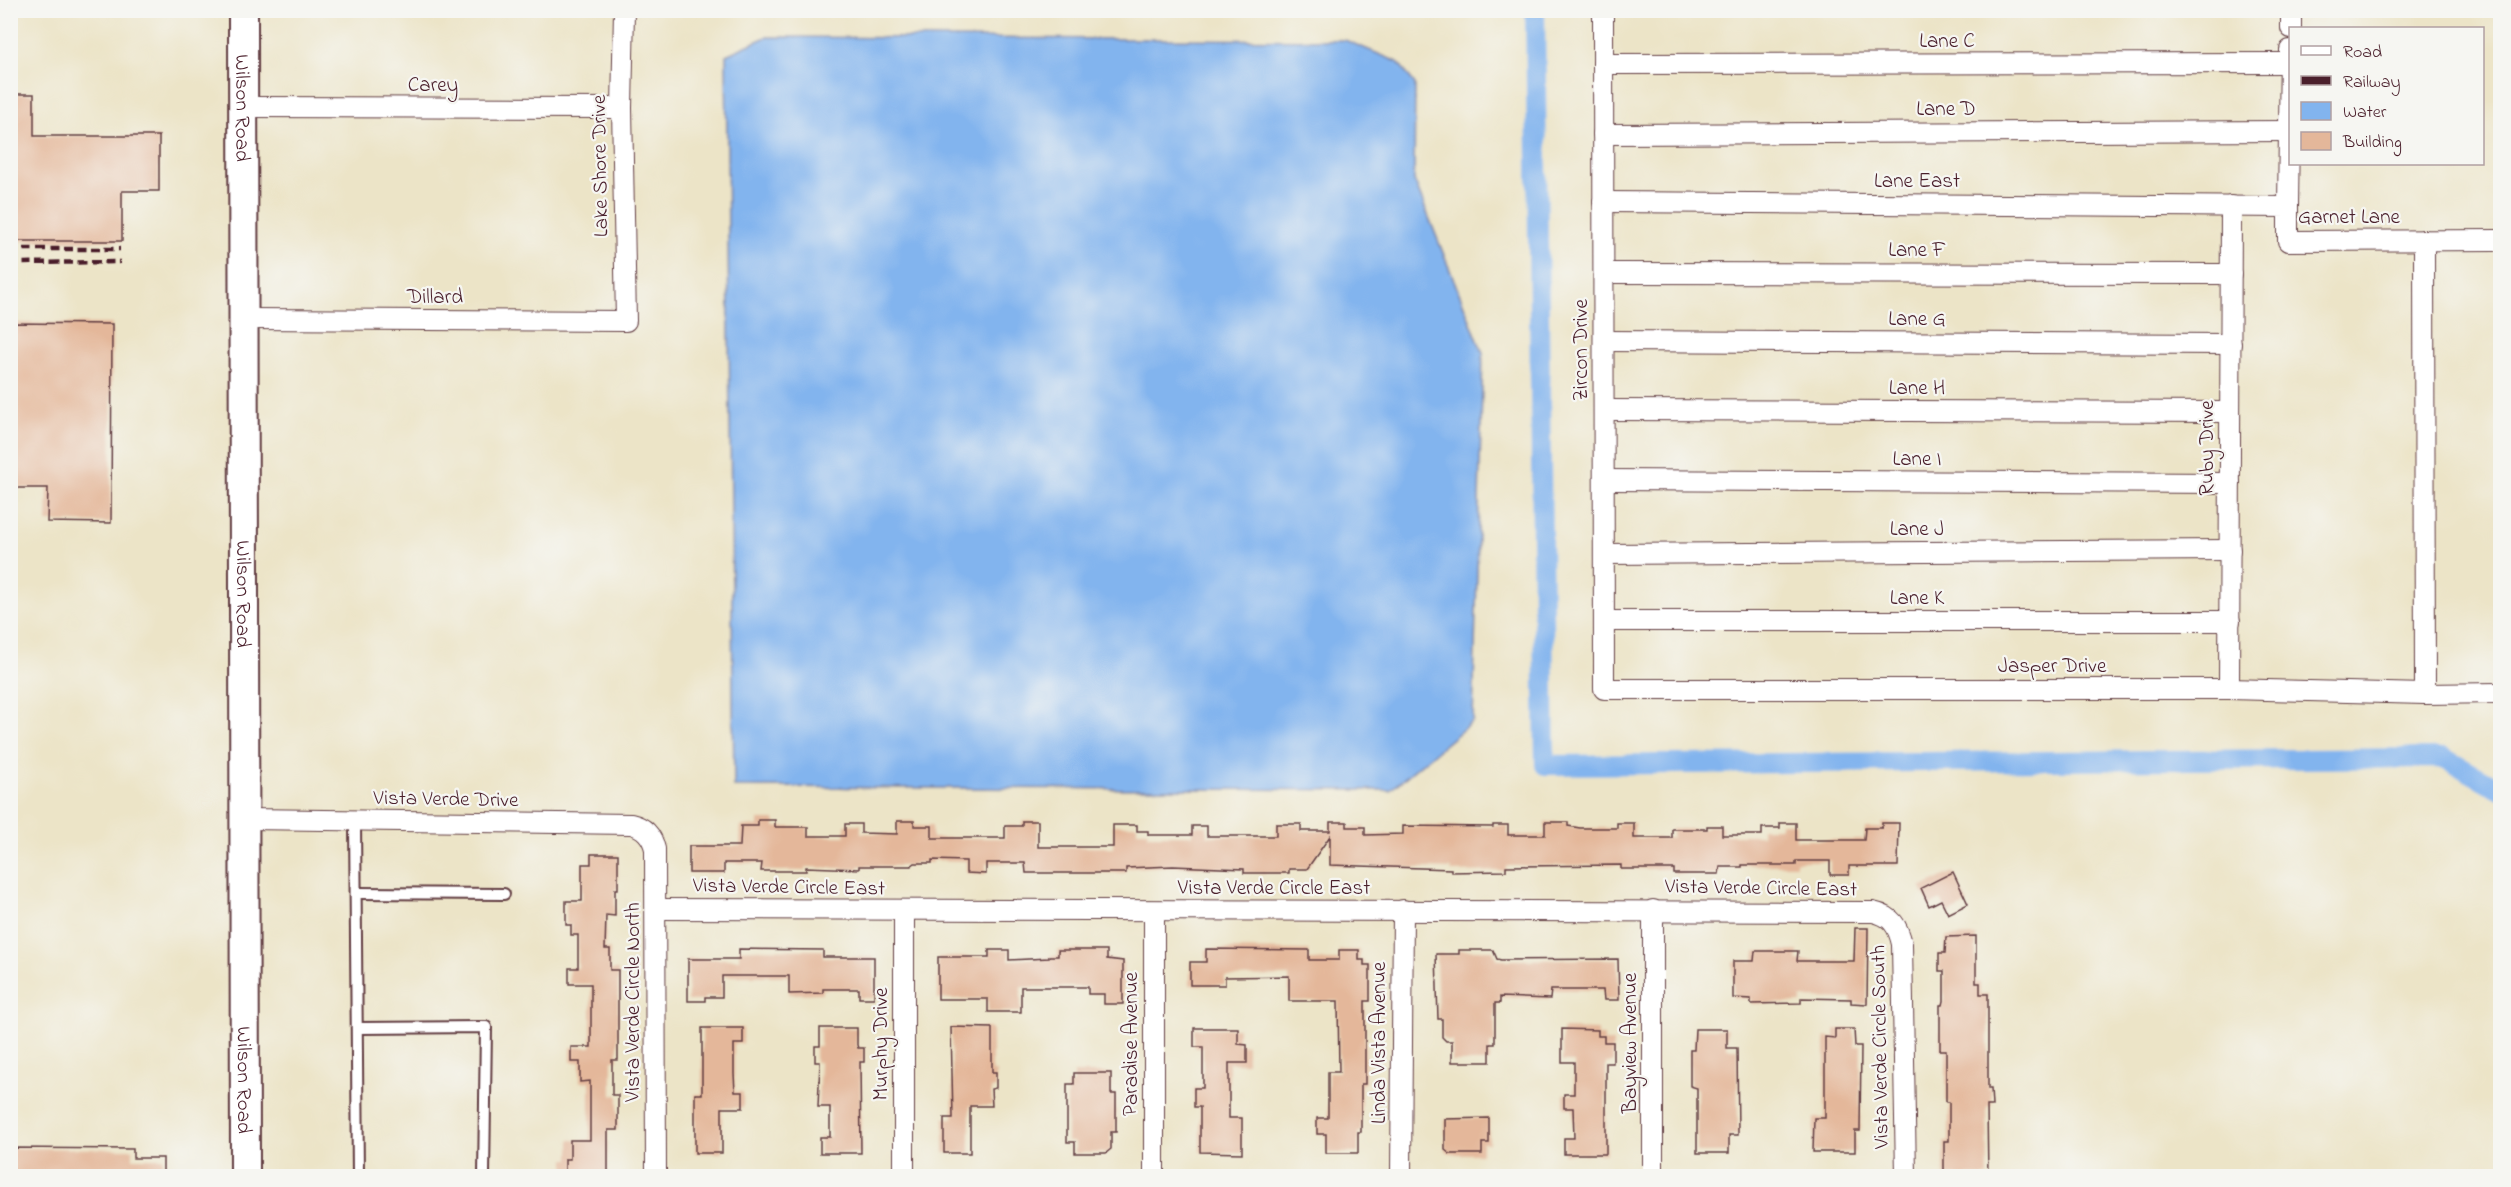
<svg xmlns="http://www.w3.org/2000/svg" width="2511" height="1187" font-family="'Indie Flower',sans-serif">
<rect width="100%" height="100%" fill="#f6f6f2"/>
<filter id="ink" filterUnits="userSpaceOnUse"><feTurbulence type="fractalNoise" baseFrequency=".0167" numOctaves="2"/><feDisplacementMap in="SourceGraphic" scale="12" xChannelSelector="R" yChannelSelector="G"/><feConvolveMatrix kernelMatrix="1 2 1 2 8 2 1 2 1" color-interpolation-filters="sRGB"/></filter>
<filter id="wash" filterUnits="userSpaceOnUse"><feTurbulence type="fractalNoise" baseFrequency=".008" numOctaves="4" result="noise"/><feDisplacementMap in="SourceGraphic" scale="24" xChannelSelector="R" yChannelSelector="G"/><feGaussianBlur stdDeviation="1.35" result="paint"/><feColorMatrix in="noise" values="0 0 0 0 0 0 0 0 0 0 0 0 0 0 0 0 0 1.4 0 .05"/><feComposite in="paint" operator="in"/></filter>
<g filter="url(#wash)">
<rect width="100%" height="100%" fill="#ece4c7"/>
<!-- water -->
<path fill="#82b4ee" stroke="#666a8c" stroke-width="1.5" d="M766,37L1345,40L1398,62L1415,84L1414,180L1483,353L1473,721L1390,790L734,787L726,55Z"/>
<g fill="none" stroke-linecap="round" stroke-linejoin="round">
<!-- canal -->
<path stroke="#82b4ee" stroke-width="20" d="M1535,10L1545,765L2444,758L2500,789"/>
</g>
<g id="blocks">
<!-- building -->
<g fill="#e4b79a">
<path d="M10,94H34V136H159V191H122V241H10Z"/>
<path d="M10,323L112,324L111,523L47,522L48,488H10Z"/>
<path d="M758,820H775V827H808V836H845V824H861V833L897,834V821H914V826H932V838H1005V826H1022V821H1038V847H1113V825H1137V831H1148V835H1192V826H1207V836H1276V824H1301V831H1330V822H1347V827H1365V835L1403,834V826L1493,827V825H1508V835H1545V822H1568V826L1580,828H1617V823H1634V838H1672V829H1707V826H1722V835H1762V828H1780V823H1796V840H1864L1865,828H1882V823H1899L1898,866H1849V875H1830V861H1796V865H1742V867H1720L1719,874H1674V869H1621V865L1506,866V871L1451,872V869L1330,865V836L1307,869H1289V873H1244V869L1173,866L1126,868V873H1026L1025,863H986V874L966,873V861L932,860V863H915L911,866H859V869L806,867V871H761L762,863H724V873H689V846H740L741,826H758Z"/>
<path d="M591,854H618V889H615V916L606,915L605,949H610V970H618V1060H612V1095H618V1130H608V1175H565V1159H570V1140H590V1081L580,1082V1062H571V1047H591V984H569V968H578V935H571V925H566V901H582V864H591Z"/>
<path d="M1953,872L1968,904L1948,914L1941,900L1929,906L1921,888Z"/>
<path d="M1855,928H1868L1867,1004L1851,1003V999L1801,998V1003L1751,1004V999L1733,998V961H1754L1755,951H1798L1797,961H1854Z"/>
<path d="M1976,936V983H1980V994H1988V1089H1991L1992,1106H1987L1988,1176H1944V1141H1949V1102H1946V1050H1940V1005H1943L1944,1001V971H1939V953H1945L1946,937Z"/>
<path d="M739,949L823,950V957H874V998H859V989H823V993L789,994V976H722V997H705V1001H688V959H739Z"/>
<path d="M1206,949L1309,950V960H1339V950H1359V960H1364V965H1370V1001H1365V1084H1361V1132H1358V1153H1326V1134H1317V1118H1328V1072H1339L1338,1001H1289V976L1225,977V985H1190V962H1206Z"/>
<path d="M989,950H1009V960L1049,958V956H1058V950H1107V959L1123,961V1004H1104V994H1088V987H1021V1012H988V999H938V957H989Z"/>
<path d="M1459,950H1493L1497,959L1501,960L1618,959L1619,1000H1604L1603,990H1551L1550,999L1500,997V1003H1495V1044H1490V1062H1452V1041H1446L1442,1037V1019H1438L1436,954H1459Z"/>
<path d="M951,1027L992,1028V1072H996V1088L991,1089L992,1106H970V1153H944V1118H953Z"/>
<path d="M702,1028H743V1044H734V1074L735,1092H743V1108H722V1153H695V1094H702Z"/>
<path d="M820,1028H857V1045L858,1048H864V1062H860L861,1153H820V1137H830V1107H818L820,1062H815V1046H820Z"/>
<path d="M1194,1028H1238V1044L1247,1045V1063H1229V1118H1242V1153L1200,1152V1107H1194V1088H1203V1047H1194Z"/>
<path d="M1562,1029L1598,1030V1036H1604V1042H1613V1063H1606V1154H1564V1138H1574L1573,1108H1564V1094H1574V1062H1562Z"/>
<path d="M1695,1029H1727V1048H1737L1738,1135H1729V1153H1697V1088L1690,1086V1050H1694Z"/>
<path d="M1835,1029H1854L1855,1046H1861L1860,1131H1855V1152H1813L1814,1118H1825V1037L1835,1038Z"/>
<path d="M1074,1073H1111V1094H1116V1132H1111V1149L1106,1153H1075V1142H1067V1084H1074Z"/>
<path d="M1489,1118V1143H1482V1154H1450L1445,1150V1119Z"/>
<path d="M10,1148L133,1149V1158H163V1176H10Z"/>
</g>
</g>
</g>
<g filter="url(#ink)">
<use href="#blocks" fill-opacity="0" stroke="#623d42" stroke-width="1.5"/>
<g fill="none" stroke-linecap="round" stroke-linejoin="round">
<defs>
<g id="lane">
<path d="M355,821L358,1176"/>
<path d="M356,893L504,894"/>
<path d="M357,1028L486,1027L484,1176"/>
</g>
<g id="street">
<path d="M1603,10L1604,689H2229L2425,694L2500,693"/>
<path d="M2291,28V10"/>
<path d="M1603,64L2290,63"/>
<path d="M243,107L622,108"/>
<path d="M1603,134L2289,131"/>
<path d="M1603,202L2288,207V241L2500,240"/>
<path d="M2288,207L2290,50"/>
<path d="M2424,240L2425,694"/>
<path d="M1604,273L2231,274"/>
<path d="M244,319L626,321L622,108L624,10"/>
<path d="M1604,341L2231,344"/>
<path d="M1604,410L2230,412"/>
<path d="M1604,480L2230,483"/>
<path d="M1604,554L2230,550"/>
<path d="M1604,621H2230"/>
<path d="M2229,689L2231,206"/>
<path d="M244,819L631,824C645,827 652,836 655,849L656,1176"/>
<path d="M656,909C1062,913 1467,908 1873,912C1892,916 1898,926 1902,944L1906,1176"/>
<path d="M1653,910V1176"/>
<path d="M904,911V1176"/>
<path d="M1154,911V1176"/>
<path d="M1401,1176L1403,910"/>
</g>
<g id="secondary">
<path id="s1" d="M243,10L245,1176"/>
</g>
</defs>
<!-- lane casing -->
<use href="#lane" stroke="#623d42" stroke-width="14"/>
<!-- street casing -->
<use href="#street" stroke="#623d42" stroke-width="22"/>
<!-- secondary casing -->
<use href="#secondary" stroke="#623d42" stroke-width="32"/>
<!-- lane -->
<use href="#lane" stroke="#fff" stroke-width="10"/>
<!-- street -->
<use href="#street" stroke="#fff" stroke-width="20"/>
<!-- secondary -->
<use href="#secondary" stroke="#fff" stroke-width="28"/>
<!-- rail -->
<g stroke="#4a1f2b" stroke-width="4.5" stroke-dasharray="9 4.5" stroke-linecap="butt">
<path d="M10,249H120"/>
<path d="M10,263L120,262"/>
</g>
</g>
</g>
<g text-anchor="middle" stroke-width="4.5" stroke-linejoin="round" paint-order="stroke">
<!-- street labels -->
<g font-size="21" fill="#4a1f2b" stroke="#f6f6f2">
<text x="1947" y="47">Lane C</text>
<text x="433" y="91">Carey</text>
<text dy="7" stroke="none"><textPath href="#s1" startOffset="98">Wilson Road</textPath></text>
<text x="1946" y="115">Lane D</text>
<text transform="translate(599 166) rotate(-91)" y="7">Lake Shore Drive</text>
<text x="1917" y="187">Lane East</text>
<text x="2349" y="223">Garnet Lane</text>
<text x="1917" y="256">Lane F</text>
<text x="435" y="303">Dillard</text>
<text x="1917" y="325">Lane G</text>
<text transform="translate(1580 350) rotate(-90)" y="7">Zircon Drive</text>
<text x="1917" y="394">Lane H</text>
<text transform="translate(2206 448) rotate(-90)" y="7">Ruby Drive</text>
<text x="1917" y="465">Lane I</text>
<text x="1917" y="535">Lane J</text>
<text dy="7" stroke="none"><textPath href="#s1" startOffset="584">Wilson Road</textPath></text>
<text x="1917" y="604">Lane K</text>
<text x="2052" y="672">Jasper Drive</text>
<text transform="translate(446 798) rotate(1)" y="7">Vista Verde Drive</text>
<text transform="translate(789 886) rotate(1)" y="7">Vista Verde Circle East</text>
<text x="1274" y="894">Vista Verde Circle East</text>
<text transform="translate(1761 887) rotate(1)" y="7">Vista Verde Circle East</text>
<text transform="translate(632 1002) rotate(-90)" y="7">Vista Verde Circle North</text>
<text transform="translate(1378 1043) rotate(-90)" y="7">Linda Vista Avenue</text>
<text transform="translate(1629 1043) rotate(-90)" y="7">Bayview Avenue</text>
<text transform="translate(880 1044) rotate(-90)" y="7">Murphy Drive</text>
<text transform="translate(1130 1044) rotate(-90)" y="7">Paradise Avenue</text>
<text transform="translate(1879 1047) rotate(-91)" y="7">Vista Verde Circle South</text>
<text dy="7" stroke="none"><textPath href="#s1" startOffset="1070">Wilson Road</textPath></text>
</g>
</g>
<!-- margin -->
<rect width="2511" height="1187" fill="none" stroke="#f6f6f2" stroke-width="36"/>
<!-- legend -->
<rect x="2289" y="27" width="195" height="138" fill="#f6f6f2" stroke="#b1a0a2" stroke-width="1.5"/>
<rect x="2301" y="46" width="30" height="9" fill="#ffffff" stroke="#b1a0a2" stroke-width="1.5"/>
<text x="2343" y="57" font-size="18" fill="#4a1f2b">Road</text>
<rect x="2301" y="76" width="30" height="9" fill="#4a1f2b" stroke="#b1a0a2" stroke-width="1.5"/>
<text x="2343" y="87" font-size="18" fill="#4a1f2b">Railway</text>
<rect x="2301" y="102" width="30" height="18" fill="#82b4ee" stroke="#b1a0a2" stroke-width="1.5"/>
<text x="2343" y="117" font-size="18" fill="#4a1f2b">Water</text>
<rect x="2301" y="132" width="30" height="18" fill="#e4b79a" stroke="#b1a0a2" stroke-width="1.5"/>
<text x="2343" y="147" font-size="18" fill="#4a1f2b">Building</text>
</svg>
